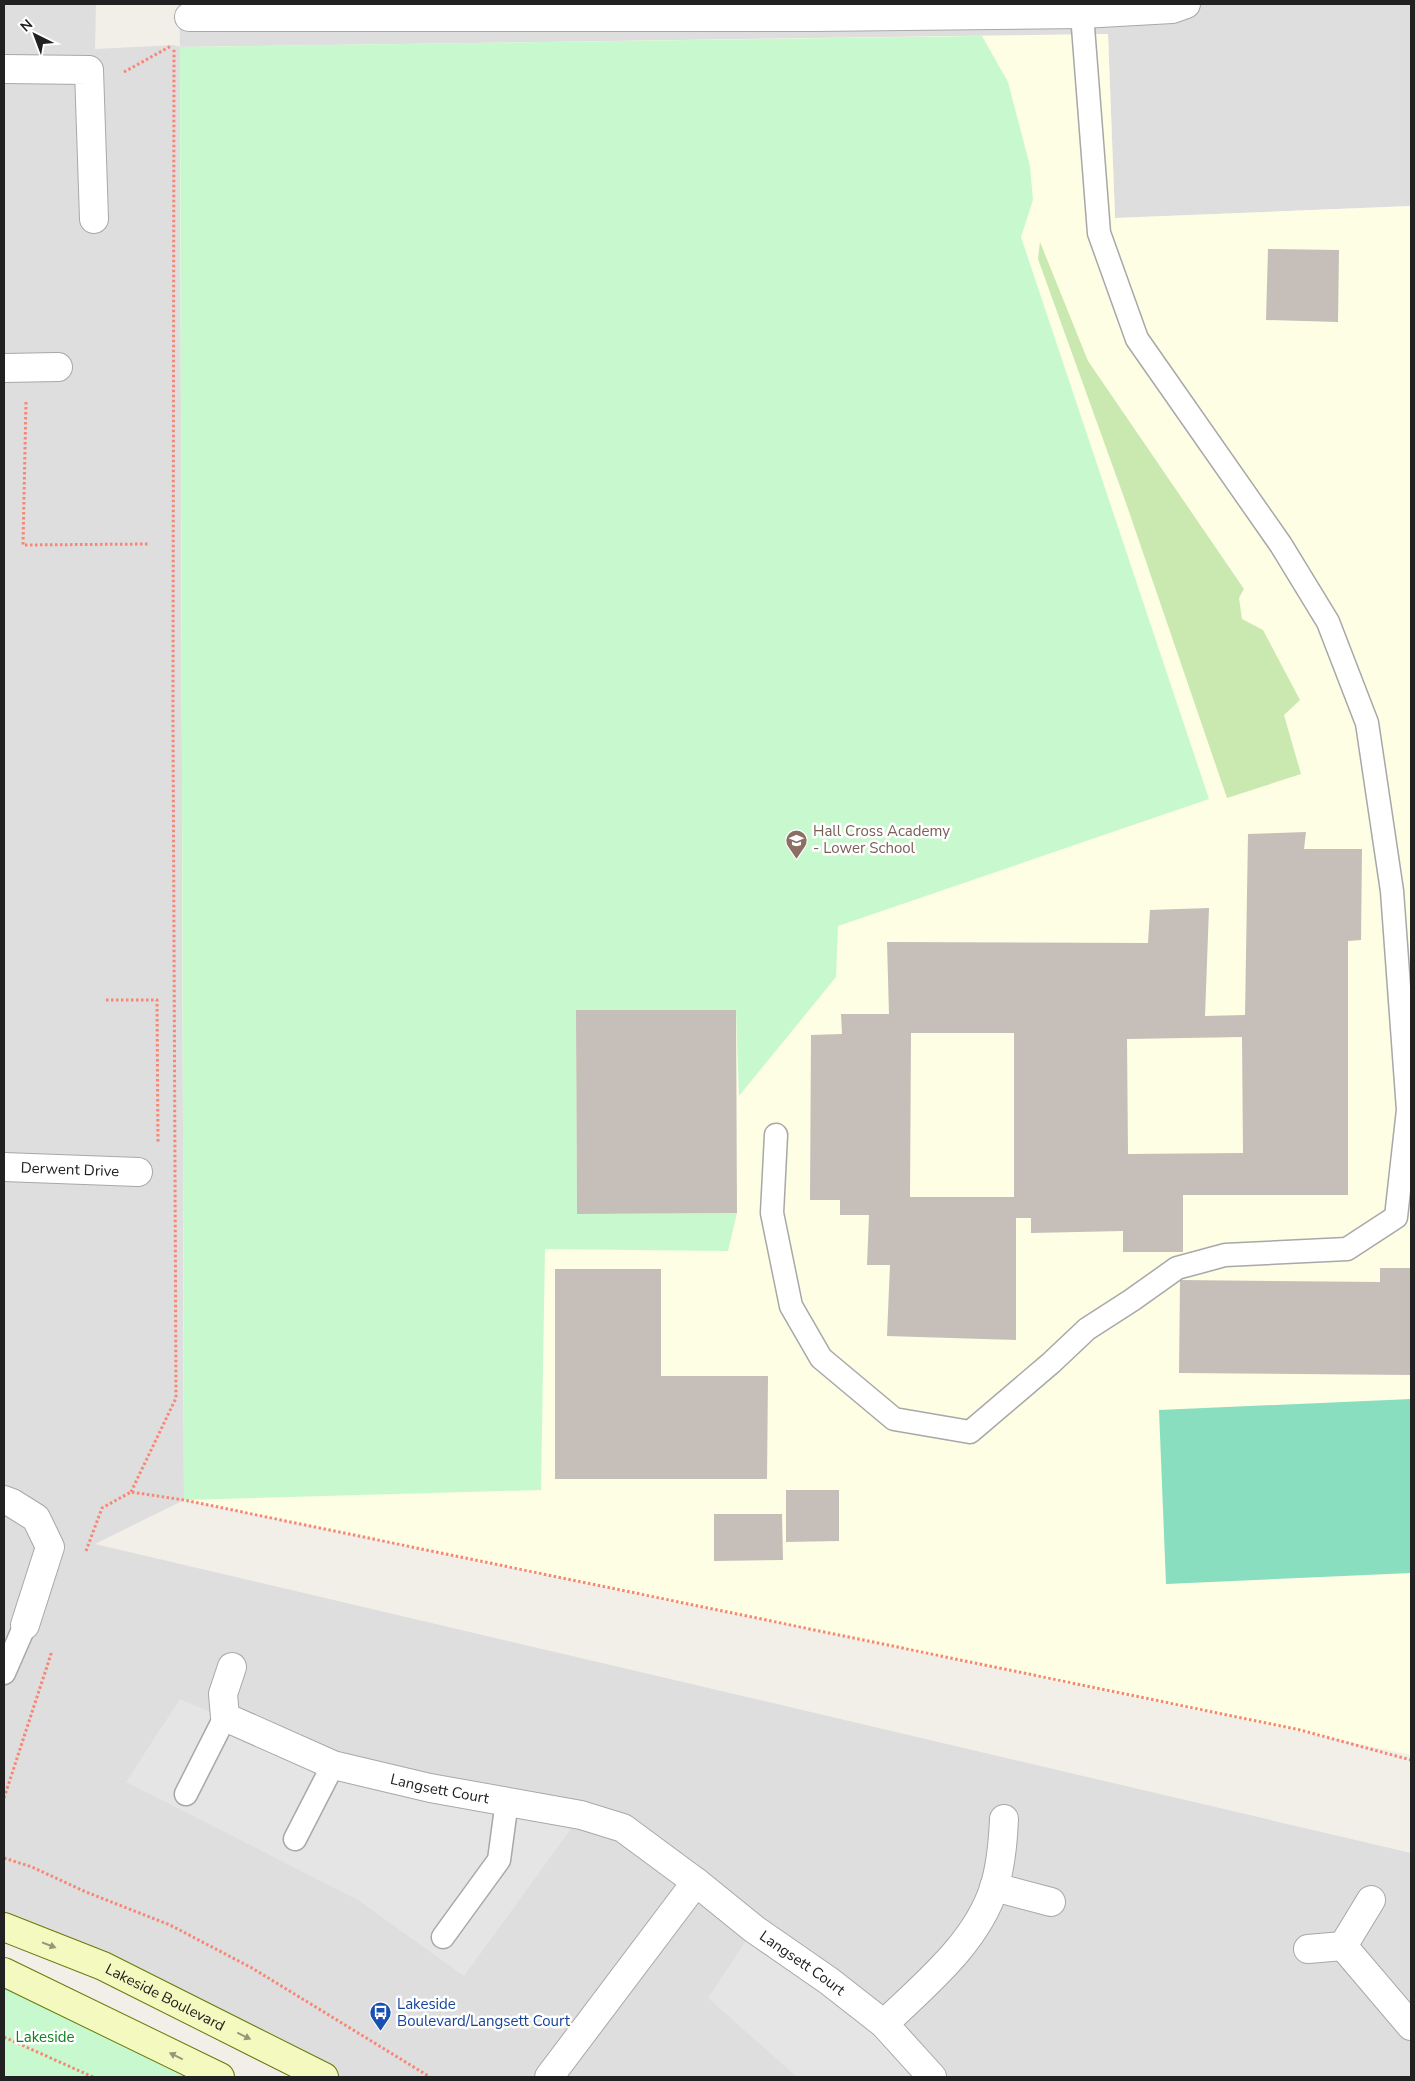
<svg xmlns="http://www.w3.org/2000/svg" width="1415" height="2081" font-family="'Nunito Sans',sans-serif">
<rect width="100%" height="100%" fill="#f1efe8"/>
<!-- residential -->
<path fill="#dfdede" d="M4,4H96L95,49L174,45L180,47L179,4H1411V206L1115,218L1108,34L180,48L184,1500L95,1544L1411,1853V2077H324L4,1927Z"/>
<!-- education -->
<path fill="#fdfee4" d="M1108,34L1115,218L1411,206V1755L184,1500L180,47Z"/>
<!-- grass -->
<path fill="#cae9b0" d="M1040,242L1088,361L1244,589L1239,598L1242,619L1263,630L1300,700L1284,715L1301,774L1227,798L1126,503L1038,259Z"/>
<!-- park -->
<g fill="#c8f9ce">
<path d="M982,36L1008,82L1030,166L1033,200L1021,237L1209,799L838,926L836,977L739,1096L736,1010H576L577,1214L737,1213L728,1251L545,1249L541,1490L184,1500L180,47Z"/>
<path d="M4,1972L220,2077H4Z"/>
</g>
<!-- pitch -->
<path fill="#89dec0" d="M1411,1399V1573L1166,1584L1159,1410Z"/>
<!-- parking -->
<g fill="#e5e5e5">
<path d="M180,1699L333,1765L581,1815L464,1976L358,1900L126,1782Z"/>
<path d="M754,1929L932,2077H797L708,1998Z"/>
</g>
<!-- building -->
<g fill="#c6beb8" fill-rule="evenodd">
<path d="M1268,249L1339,250L1338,322L1266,320Z"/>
<path d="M1306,832L1304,849H1362L1361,940L1348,941V1195H1183V1252H1123V1231L1031,1233V1218H1016V1340L887,1336L890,1265H867L869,1215H840V1200H810L811,1035L842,1034L841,1014H889L887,942L1148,943L1150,910L1209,908L1205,1016L1245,1015L1248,834ZM911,1033H1014V1197H910ZM1242,1037L1243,1153L1128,1154L1127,1039Z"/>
<path d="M576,1010H736L737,1213L577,1214Z"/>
<path d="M1380,1268H1411V1375L1179,1373L1180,1280L1380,1282Z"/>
<path d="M555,1269H661V1376H768L767,1479H555Z"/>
<path d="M786,1490H839V1541L786,1542Z"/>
<path d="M714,1514H782L783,1560L714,1561Z"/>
</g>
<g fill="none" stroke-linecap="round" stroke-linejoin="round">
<defs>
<g id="lane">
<path d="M776,1135L772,1213L791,1306L821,1358L894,1419L970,1432L1051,1363L1087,1329L1132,1300L1177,1268L1225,1255L1347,1249L1396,1217L1408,1110L1392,891L1367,723L1328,622L1281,545L1137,339L1099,233L1082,14"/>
<path d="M4,1673L25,1625"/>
<path d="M186,1794L225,1717"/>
<path d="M295,1839L333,1765"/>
<path d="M443,1937L499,1860L507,1801"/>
</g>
<g id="street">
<path d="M189,17H815L1082,14L1172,9L1186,4"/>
<path d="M4,69L89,70L94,219"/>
<path d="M4,368L58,367"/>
<path id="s1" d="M4,1167L138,1172"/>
<path d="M4,1500L12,1503L36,1518L50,1547L25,1625"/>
<path id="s2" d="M232,1667L223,1694L225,1717L333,1765L430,1788L581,1815L623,1828L696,1882"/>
<path d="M994,1887L1051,1902"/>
<path d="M1343,1946L1371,1900"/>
<path d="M1308,1949L1343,1946L1411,2026"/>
<path d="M884,2024C924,1985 976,1944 994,1888C1001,1866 1003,1842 1004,1819"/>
<path id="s3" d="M549,2077L696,1882L754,1929L829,1981L884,2024L932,2077"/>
</g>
<g id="secondary">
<path id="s4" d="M4,1927L103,1966L324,2077"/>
<path d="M4,1972L220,2077"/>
</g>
</defs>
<!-- lane casing -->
<use href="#lane" stroke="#a8a8a8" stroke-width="25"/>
<!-- street casing -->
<use href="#street" stroke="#a8a8a8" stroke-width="30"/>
<!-- secondary casing -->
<use href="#secondary" stroke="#697907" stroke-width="30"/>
<!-- path -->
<g stroke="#f78674" stroke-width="3" stroke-dasharray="2.5 2.5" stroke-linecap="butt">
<path d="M124,72L171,46"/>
<path d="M26,402L23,545L150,544"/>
<path d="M106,1000H157L158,1144"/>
<path d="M131,1492L176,1398L173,716L174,48"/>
<path d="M86,1551L102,1508L131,1492L184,1500L1300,1730L1411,1760"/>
<path d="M4,1798L52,1651"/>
<path d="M4,1858L32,1867L86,1892L170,1925L252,1968L430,2077"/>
<path d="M4,2037L93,2077"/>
</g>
<!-- lane -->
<use href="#lane" stroke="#fff" stroke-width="22"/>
<!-- street -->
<use href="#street" stroke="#fff" stroke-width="28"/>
<!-- secondary -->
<use href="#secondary" stroke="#f4f9bf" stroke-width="28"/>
</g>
<!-- one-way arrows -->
<defs><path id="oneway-solid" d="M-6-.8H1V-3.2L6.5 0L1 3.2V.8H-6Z" transform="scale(1.25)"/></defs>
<g fill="#959878">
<use href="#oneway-solid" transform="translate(49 1945) rotate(21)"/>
<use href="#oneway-solid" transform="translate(244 2036) rotate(26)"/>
<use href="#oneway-solid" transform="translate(176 2056) rotate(-154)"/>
</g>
<!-- icons -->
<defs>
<symbol id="school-pin" viewBox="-11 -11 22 30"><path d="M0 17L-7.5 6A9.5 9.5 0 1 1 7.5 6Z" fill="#8d6e63" stroke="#fff"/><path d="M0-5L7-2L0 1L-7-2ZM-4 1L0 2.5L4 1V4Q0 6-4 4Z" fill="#fff"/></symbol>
<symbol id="bus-pin" viewBox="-11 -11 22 30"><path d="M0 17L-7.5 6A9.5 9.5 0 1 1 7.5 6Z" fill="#1a4fb4" stroke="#fff"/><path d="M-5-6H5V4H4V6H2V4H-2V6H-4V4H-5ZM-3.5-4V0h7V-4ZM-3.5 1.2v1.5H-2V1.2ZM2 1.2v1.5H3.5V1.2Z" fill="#fff"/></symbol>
</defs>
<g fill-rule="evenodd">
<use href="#school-pin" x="784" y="828" width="25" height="34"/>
<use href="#bus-pin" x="368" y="2000" width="25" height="34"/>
</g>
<g text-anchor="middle" stroke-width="5" stroke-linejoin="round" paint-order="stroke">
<!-- education labels -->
<g font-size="15" fill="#785e54" stroke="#fff" text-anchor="start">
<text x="813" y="836">Hall Cross Academy<tspan x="813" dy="17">- Lower School</tspan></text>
</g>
<!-- street labels -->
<g font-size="15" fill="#212121" stroke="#fff">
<text dy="5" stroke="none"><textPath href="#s1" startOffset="66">Derwent Drive</textPath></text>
<text dy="5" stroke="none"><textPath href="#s2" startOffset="279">Langsett Court</textPath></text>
<text dy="5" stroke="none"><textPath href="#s3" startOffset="378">Langsett Court</textPath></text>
<text dy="5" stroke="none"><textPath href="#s4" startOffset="176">Lakeside Boulevard</textPath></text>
</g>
<!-- transit labels -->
<g font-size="15" fill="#164399" stroke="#fff" text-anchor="start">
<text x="397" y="2009">Lakeside<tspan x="397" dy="17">Boulevard/Langsett Court</tspan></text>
</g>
<!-- park labels -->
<g font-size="15" fill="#0e801c" stroke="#fff">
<text x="45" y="2042">Lakeside</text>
</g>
</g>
<!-- border -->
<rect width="1415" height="2081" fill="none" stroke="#212121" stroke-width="10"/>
<!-- north arrow -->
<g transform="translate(35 35) rotate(318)" stroke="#ffffff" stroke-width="4" paint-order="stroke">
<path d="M0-4L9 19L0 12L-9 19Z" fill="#212121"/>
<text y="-8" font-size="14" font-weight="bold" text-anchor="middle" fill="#212121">N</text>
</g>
</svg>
